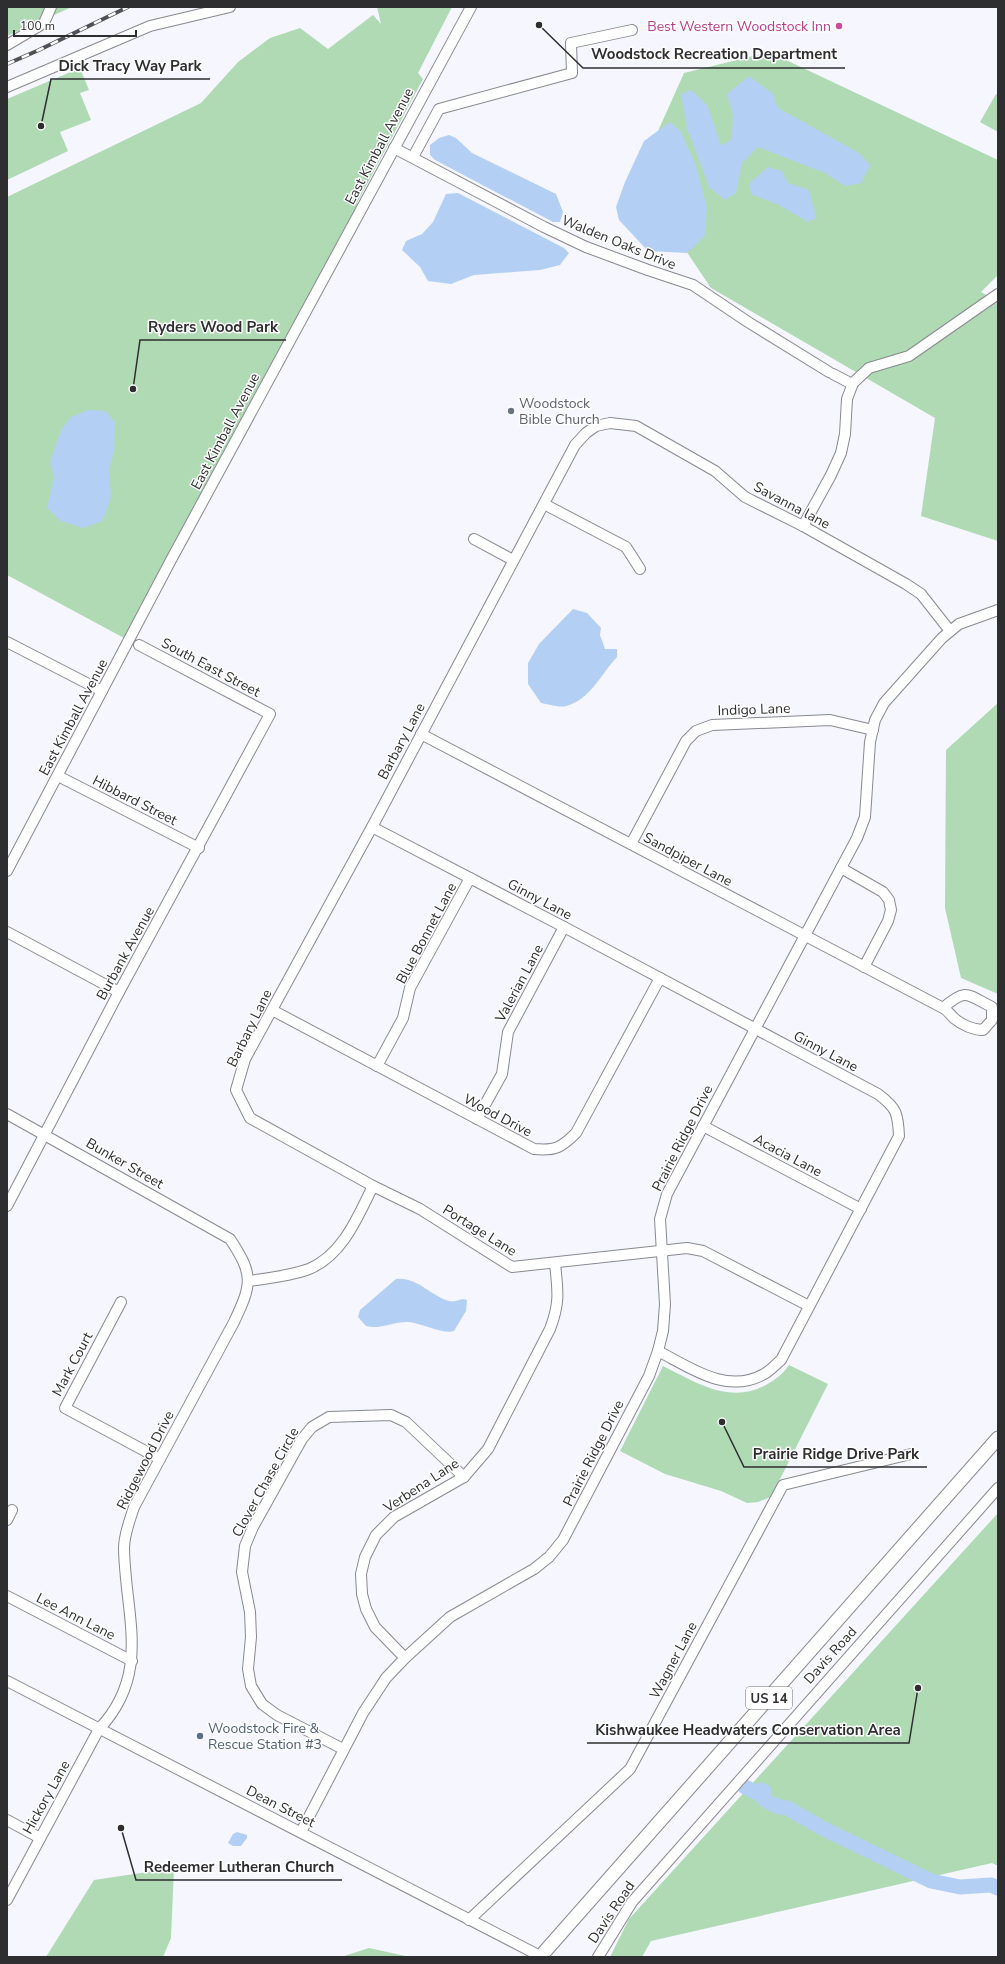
<svg xmlns="http://www.w3.org/2000/svg" width="1005" height="1964" font-family="'Nunito Sans',sans-serif">
<rect width="100%" height="100%" fill="#f5f6ff"/>
<!-- green -->
<g fill="#afdab4">
<path d="M7,7H72L7,36Z"/>
<path d="M377,7H452L418,73L423,79L357,203L358,204L124,638L7,575V197L201,103L238,62L270,38L300,28L328,49L373,15L381,24Z"/>
<path d="M769,52L998,160V275L981,292L998,302V541L921,516L935,418L711,288L637,178L684,73Z"/>
<path d="M80,68L89,90L80,93L91,120L60,132L68,151L7,180V99Z"/>
<path d="M996,94L998,95V132L980,122Z"/>
<path d="M998,703V994L961,978L945,908L946,750Z"/>
<path d="M789,1365L828,1384L771,1497L758,1502L747,1503L721,1491L665,1474L620,1451L663,1366C695,1382 730,1405 766,1385C775,1380 783,1374 789,1365Z"/>
<path d="M998,1513V1866L992,1863L651,1941L642,1957H610L629,1919Z"/>
<path d="M174,1868L171,1938L163,1957H46L94,1880Z"/>
<path d="M369,1948L410,1957H341Z"/>
</g>
<!-- water -->
<g fill="#b3d0f4">
<path d="M749,76L773,94L778,108L859,153L870,165L861,183L845,186L825,173L758,147L742,163L736,193L725,200L709,187L687,128L681,94L691,90L707,105L721,145L731,140L733,116L727,94Z"/>
<path d="M670,122L680,130L695,163L707,207L705,236L687,253L648,251L619,220L616,207L625,182L644,141Z"/>
<path d="M449,135L456,138L472,153L556,194L563,212L560,222H553L435,160L430,155V145L439,138Z"/>
<path d="M768,167L782,171L788,183L809,190L816,218L808,222L779,205L751,194L749,184Z"/>
<path d="M458,193L564,248L569,253L560,265L540,270L474,275L451,284L428,281L420,267L402,250L406,241L422,234L433,222L446,194Z"/>
<path d="M88,410L105,411L115,422L114,451L109,470L111,497L103,521L83,528L61,521L47,508L54,477L50,462L61,430L71,417Z"/>
<path d="M573,609L587,613L601,628L600,635L605,649H617V657C601,674 590,700 566,706C559,708 548,704 541,703L528,684V663L539,644Z"/>
<path d="M396,1279C416,1276 431,1296 449,1301C455,1303 461,1297 467,1300L466,1311L454,1331C445,1335 421,1323 409,1322C395,1321 379,1330 366,1326L358,1317L360,1310Z"/>
<path d="M237,1832L247,1835V1838L241,1846H233L228,1843L233,1834Z"/>
</g>
<g fill="none" stroke-linecap="round" stroke-linejoin="round">
<!-- river -->
<path stroke="#b3d0f4" stroke-width="15" d="M745,1787L755,1792L761,1790L764,1791L761,1796C766,1802 779,1808 787,1808L822,1828L931,1881L960,1887L991,1885L998,1888"/>
<defs>
<g id="minor">
<path d="M7,45L44,23L51,7"/>
<path d="M7,87L150,26L230,7"/>
<path d="M394,148L544,227L586,247L648,270L693,285L748,322L829,372"/>
<path d="M413,157L439,109L572,73L571,43L632,30"/>
<path d="M833,374L852,384"/>
<path d="M544,504L626,547L640,569"/>
<path d="M803,526L831,475L841,453L845,434L847,399L853,383L869,368L909,356L998,294"/>
<path d="M474,539L513,560"/>
<path d="M7,642L102,691"/>
<path d="M421,734L943,1008C949,1011 950,1015 955,1019C962,1025 974,1030 983,1030L992,1020V1007C966,994 966,988 943,1008"/>
<path d="M58,776L199,848"/>
<path d="M372,827L564,927L878,1094C897,1108 898,1114 899,1136L781,1360C776,1364 770,1371 764,1374C727,1395 691,1368 658,1351"/>
<path d="M631,844L686,741L696,731L712,725L830,720L873,730"/>
<path d="M841,868L883,892L889,900L891,910L888,921L864,967"/>
<path d="M7,871L171,560L471,7"/>
<path d="M7,932L119,992"/>
<path d="M272,1010L534,1149C555,1151 561,1148 576,1133L660,978"/>
<path d="M377,1066L403,1018L410,988L470,878"/>
<path d="M7,1114L230,1239C254,1275 252,1284 234,1322L134,1507C130,1520 124,1534 124,1548C125,1615 152,1673 99,1729L7,1900"/>
<path d="M477,1119L502,1074L508,1032L564,927"/>
<path d="M703,1126L861,1209"/>
<path d="M7,1206L119,992L270,714L139,645"/>
<path d="M249,1281C269,1278 290,1276 309,1269C343,1255 358,1216 373,1186"/>
<path d="M121,1302L65,1408L160,1459"/>
<path d="M809,1306L703,1251L687,1248L512,1267L420,1209L373,1186L250,1118L236,1090L245,1059L372,827L575,445L586,433L596,426L610,423L636,426L715,471L745,497L803,526L906,584L921,594L950,631"/>
<path d="M7,1520L12,1510"/>
<path d="M7,1596L132,1661"/>
<path d="M405,1658L375,1627L366,1609L362,1594L361,1574L365,1557L376,1535L394,1517L464,1477L488,1449L550,1329C560,1303 558,1291 555,1264"/>
<path d="M7,1681L542,1957"/>
<path d="M343,1749L277,1715L262,1704L251,1686L248,1669L251,1637L250,1612L242,1572L245,1546L253,1527L302,1439L312,1427L329,1417L391,1415L406,1422L464,1477"/>
<path d="M7,1820L40,1838"/>
<path d="M301,1832L363,1713L386,1678L405,1658L450,1617L534,1569L549,1557L563,1540L649,1376L658,1351L663,1331L665,1304L660,1219L667,1194L857,838L865,817L870,742L875,720L884,703L942,638L959,624L998,610"/>
<path d="M469,1920L630,1769L783,1485L911,1454"/>
<path d="M598,1957L632,1902L998,1488"/>
</g>
<path id="major" d="M540,1957L998,1438"/>
</defs>
<!-- minor casing -->
<use href="#minor" stroke="#888990" stroke-width="12"/>
<!-- major casing -->
<use href="#major" stroke="#888990" stroke-width="15"/>
<!-- minor -->
<use href="#minor" stroke="#fff" stroke-width="10"/>
<!-- major -->
<use href="#major" stroke="#fff" stroke-width="13"/>
<defs>
<path id="rail" d="M7,64L39,50L128,7"/>
</defs>
<!-- rail casing -->
<use href="#rail" stroke="#505155" stroke-width="4"/>
<!-- rail -->
<use href="#rail" stroke="#fff" stroke-width="2.5" stroke-dasharray="8" stroke-linecap="butt"/>
</g>
<!-- markers -->
<circle fill="#d1479c" stroke="#fff" stroke-width="1.5" cx="839" cy="26" r="4"/>
<circle fill="#6b7280" stroke="#fff" stroke-width="1.5" cx="511" cy="411" r="4"/>
<circle fill="#5c6f8a" stroke="#fff" stroke-width="1.5" cx="200" cy="1736" r="4"/>
<g text-anchor="middle" stroke-width="3" stroke-linejoin="round" paint-order="stroke">
<!-- shield labels -->
<rect fill="#fff" stroke="#6d6d6f" stroke-width="1" x="746" y="1687" width="46" height="22" rx="3"/>
<g font-size="13" font-weight="bold" fill="#2e2e31">
<text x="769" y="1703">US 14</text>
</g>
<!-- hotel labels -->
<g font-size="14" fill="#b23c85" stroke="#fff" text-anchor="end">
<text x="831" y="31">Best Western Woodstock Inn</text>
</g>
<!-- street labels -->
<g font-size="14" fill="#2e2e31" stroke="#fff">
<text transform="translate(379 146) rotate(-62)" y="5">East Kimball Avenue</text>
<text transform="translate(619 242) rotate(22)" y="5">Walden Oaks Drive</text>
<text transform="translate(225 431) rotate(-62)" y="5">East Kimball Avenue</text>
<text transform="translate(792 505) rotate(28)" y="5">Savanna lane</text>
<text transform="translate(211 667) rotate(28)" y="5">South East Street</text>
<text transform="translate(754 709) rotate(-2)" y="5">Indigo Lane</text>
<text transform="translate(73 717) rotate(-62)" y="5">East Kimball Avenue</text>
<text transform="translate(401 741) rotate(-62)" y="5">Barbary Lane</text>
<text transform="translate(135 800) rotate(27)" y="5">Hibbard Street</text>
<text transform="translate(688 859) rotate(28)" y="5">Sandpiper Lane</text>
<text transform="translate(540 899) rotate(28)" y="5">Ginny Lane</text>
<text transform="translate(426 933) rotate(-62)" y="5">Blue Bonnet Lane</text>
<text transform="translate(125 953) rotate(-61)" y="5">Burbank Avenue</text>
<text transform="translate(519 983) rotate(-62)" y="5">Valerian Lane</text>
<text transform="translate(249 1028) rotate(-64)" y="5">Barbary Lane</text>
<text transform="translate(826 1051) rotate(28)" y="5">Ginny Lane</text>
<text transform="translate(498 1115) rotate(28)" y="5">Wood Drive</text>
<text transform="translate(682 1138) rotate(-63)" y="5">Prairie Ridge Drive</text>
<text transform="translate(788 1155) rotate(28)" y="5">Acacia Lane</text>
<text transform="translate(125 1163) rotate(30)" y="5">Bunker Street</text>
<text transform="translate(480 1230) rotate(32)" y="5">Portage Lane</text>
<text transform="translate(72 1364) rotate(-62)" y="5">Mark Court</text>
<text transform="translate(593 1453) rotate(-63)" y="5">Prairie Ridge Drive</text>
<text transform="translate(145 1460) rotate(-63)" y="5">Ridgewood Drive</text>
<text transform="translate(265 1482) rotate(-61)" y="5">Clover Chase Circle</text>
<text transform="translate(421 1485) rotate(-33)" y="5">Verbena Lane</text>
<text transform="translate(76 1616) rotate(27)" y="5">Lee Ann Lane</text>
<text transform="translate(830 1655) rotate(-48)" y="5">Davis Road</text>
<text transform="translate(673 1660) rotate(-62)" y="5">Wagner Lane</text>
<text transform="translate(46 1797) rotate(-61)" y="5">Hickory Lane</text>
<text transform="translate(281 1806) rotate(27)" y="5">Dean Street</text>
<text transform="translate(611 1912) rotate(-56)" y="5">Davis Road</text>
</g>
<!-- worship labels -->
<g font-size="14" fill="#5b616d" stroke="#fff" text-anchor="start">
<text x="519" y="408">Woodstock<tspan x="519" dy="16">Bible Church</tspan></text>
</g>
<!-- service labels -->
<g font-size="14" fill="#4e5e75" stroke="#fff" text-anchor="start">
<text x="208" y="1733">Woodstock Fire &amp;<tspan x="208" dy="16">Rescue Station #3</tspan></text>
</g>
</g>
<!-- callouts -->
<path fill="none" stroke="#2e2e31" stroke-width="1.5" d="M539 25L583 68H845M41 126L51 79H210M133 389L140 340H286M722 1422L744 1467H927M918 1688L909 1743H587M121 1828L136 1880H342"/>
<g fill="#2e2e31" stroke="#fff" stroke-width="1.5">
<circle cx="539" cy="25" r="4"/>
<circle cx="41" cy="126" r="4"/>
<circle cx="133" cy="389" r="4"/>
<circle cx="722" cy="1422" r="4"/>
<circle cx="918" cy="1688" r="4"/>
<circle cx="121" cy="1828" r="4"/>
</g>
<g font-size="15" text-anchor="middle" font-weight="bold" fill="#2e2e31" stroke="#fff" stroke-width="3" stroke-linejoin="round" paint-order="stroke">
<text x="714" y="59">Woodstock Recreation Department</text>
<text x="130" y="71">Dick Tracy Way Park</text>
<text x="213" y="332">Ryders Wood Park</text>
<text x="836" y="1459">Prairie Ridge Drive Park</text>
<text x="748" y="1735">Kishwaukee Headwaters Conservation Area</text>
<text x="239" y="1872">Redeemer Lutheran Church</text>
</g>
<!-- border -->
<rect width="1005" height="1964" fill="none" stroke="#2e2e31" stroke-width="16"/>
<!-- scale -->
<path d="M14 30v6h122v-6" fill="none" stroke="#2e2e31" stroke-width="2"/>
<text x="20" y="30" font-size="12" fill="#2e2e31" stroke="#ffffff" stroke-width="3" paint-order="stroke">100 m</text>
</svg>
